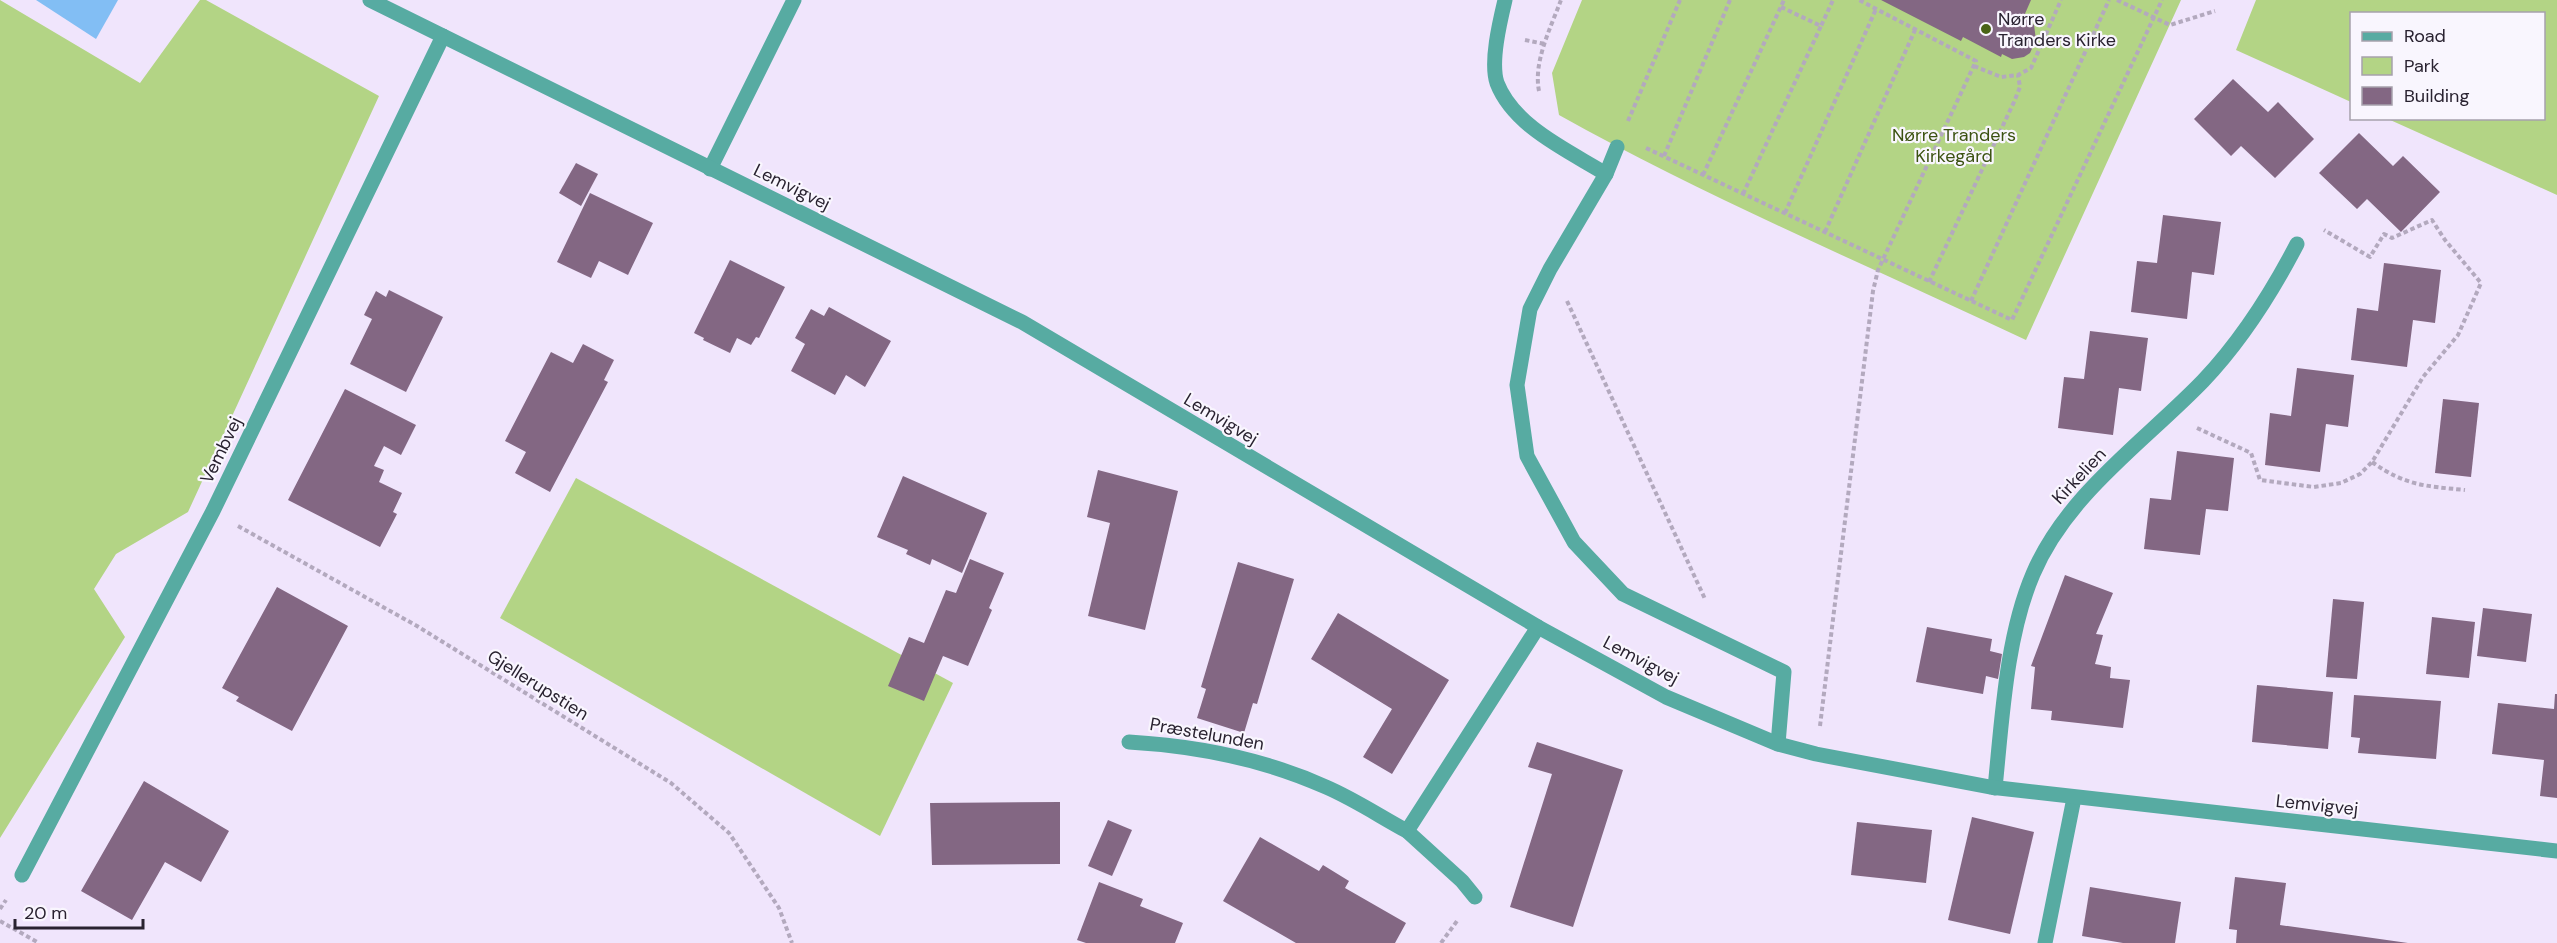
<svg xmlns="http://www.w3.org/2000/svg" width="2557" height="943" font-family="'DM Sans',sans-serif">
<rect width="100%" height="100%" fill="#f0e5fc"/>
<!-- green -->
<g fill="#b3d485">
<path d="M0,0L140,83L200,0H206L379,96L188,512L116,554L94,589L125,637L0,838Z"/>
<path d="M1582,0H2181L2026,340C1869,266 1710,199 1559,115L1552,73Z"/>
<path d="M2256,0H2557V195L2388,119L2544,118V14H2352L2351,102L2236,50Z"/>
<path d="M576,478L953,683L880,836L500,618Z"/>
</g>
<!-- water -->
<path fill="#82bef4" d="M36,0H118L96,39Z"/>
<!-- building -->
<g fill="#836783">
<path d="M1881,0H2031L2024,16L2034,25L2036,40L2030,53L2024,57L2012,59L2002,54L2001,57L1963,37L1961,41Z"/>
<path d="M2233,79L2268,112L2278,102L2314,139L2275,178L2241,146L2231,156L2194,119Z"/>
<path d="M2359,133L2393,166L2403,156L2440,192L2401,232L2367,199L2357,209L2319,173Z"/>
<path d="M576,163L598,174L581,206L559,193Z"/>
<path d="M590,193L653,223L628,275L599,261L591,278L557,262Z"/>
<path d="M2163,215L2221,222L2214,275L2192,272L2187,319L2131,312L2137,261L2157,263Z"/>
<path d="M730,260L785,287L759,338L756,337L751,345L737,338L730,353L703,340L704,338L694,333Z"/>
<path d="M2384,263L2441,270L2435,323L2413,320L2407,367L2351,360L2357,308L2378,311Z"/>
<path d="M389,290L443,317L406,392L350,364L372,319L364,315L376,291L386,297Z"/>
<path d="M829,307L891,341L865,387L846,375L835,395L791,371L805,344L795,338L811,309L824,316Z"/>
<path d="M2090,331L2148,338L2141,391L2119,388L2113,435L2058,428L2064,377L2084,379Z"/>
<path d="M583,344L614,360L604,380L608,382L550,492L515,473L526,452L505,441L551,352L573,363Z"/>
<path d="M2297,368L2354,375L2348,427L2326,424L2320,472L2265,465L2270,413L2291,416Z"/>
<path d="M345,389L416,425L401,455L384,446L374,466L384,470L379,482L402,493L393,512L397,514L380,547L288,500Z"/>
<path d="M2443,399L2479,403L2471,477L2435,473Z"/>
<path d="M2177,451L2234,458L2228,511L2206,509L2200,555L2144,549L2150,498L2171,500Z"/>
<path d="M1098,470L1178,491L1145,630L1088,616L1110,523L1087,517Z"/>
<path d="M903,476L987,513L962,573L932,559L930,565L906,554L908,550L877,537Z"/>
<path d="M970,559L1004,573L989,608L992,610L968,666L943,656L924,701L888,686L909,637L924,643L946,590L956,593Z"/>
<path d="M1238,562L1294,579L1257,704L1253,703L1244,733L1197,718L1206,689L1201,687Z"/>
<path d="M2065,575L2113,593L2096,634L2103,635L2095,664L2111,667L2110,678L2130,680L2123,728L2051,720L2052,711L2031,709L2035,667L2031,666Z"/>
<path d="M277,587L348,626L292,731L236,701L239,697L222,688Z"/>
<path d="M2333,599L2364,602L2357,679L2326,677Z"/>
<path d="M2483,608L2532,614L2526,662L2477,656Z"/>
<path d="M1338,613L1449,680L1392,774L1363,757L1392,709L1311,659Z"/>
<path d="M2432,617L2475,622L2469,678L2426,674Z"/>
<path d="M1927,627L1992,639L1990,651L2002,654L1998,679L1986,676L1983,694L1916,682Z"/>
<path d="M2257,685L2333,692L2328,749L2252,742Z"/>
<path d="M2555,694H2557V798L2540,796L2544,760L2492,754L2498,703L2554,709Z"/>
<path d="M2354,695L2441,701L2436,759L2358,753L2360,738L2351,737Z"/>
<path d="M1537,742L1623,770L1573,927L1510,907L1552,774L1528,767Z"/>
<path d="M144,781L229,831L201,882L165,862L132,920L81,891Z"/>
<path d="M1060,802V864L932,865L930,803Z"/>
<path d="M1972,817L2034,832L2010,934L1948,920Z"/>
<path d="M1108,820L1132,830L1112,876L1088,866Z"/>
<path d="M1857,822L1932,830L1926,883L1851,875Z"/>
<path d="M1260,837L1319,871L1323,865L1349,881L1345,888L1406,923L1395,943H1296L1223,901Z"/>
<path d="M2235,877L2286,883L2280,925L2408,943H2236L2237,930L2229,929Z"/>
<path d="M1099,882L1143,899L1140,906L1183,923L1175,943H1086L1077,940Z"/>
<path d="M2090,887L2181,902L2175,943H2123L2082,936Z"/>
</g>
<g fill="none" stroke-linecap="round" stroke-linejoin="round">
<!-- path -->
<g stroke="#b3a9be" stroke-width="4" stroke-dasharray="4.5 3" stroke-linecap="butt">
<path d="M2117,0L2170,25L2215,11"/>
<path d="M1781,7L1821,26L1833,0"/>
<path d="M1525,40L1545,44"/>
<path d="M1974,66L2001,77L2018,75L2031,68L2061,0"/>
<path d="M1539,91C1533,62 1551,27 1561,0"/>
<path d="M1628,121L1680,0"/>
<path d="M1646,148L2012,320L2162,0"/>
<path d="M1664,156L1730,0"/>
<path d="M1703,175L1784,0"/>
<path d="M1743,194L1821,26"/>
<path d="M1785,213L1876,9"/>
<path d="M1825,232L1915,30"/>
<path d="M1929,282L2014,102L2020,87L2018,75"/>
<path d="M1567,301L1705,599"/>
<path d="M1971,301L2109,0"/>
<path d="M2197,428L2251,453L2260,480L2314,487L2341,483L2360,474L2372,462L2423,377L2458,335L2481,283L2445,240L2432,220L2392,238L2384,234L2370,257L2324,230"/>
<path d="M2372,462C2406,486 2425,486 2465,490"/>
<path d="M238,526L417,626L671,783L729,833L779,908L792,943"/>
<path d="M1820,726L1873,291L1878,270L1976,61L1859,0"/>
<path d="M0,909L6,900"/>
<path d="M0,921L39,943"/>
<path d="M1441,943L1457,921"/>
</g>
<!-- service -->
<g stroke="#57aba2" stroke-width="15">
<path d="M1505,0C1500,21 1490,62 1497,83C1514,127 1569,151 1606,174"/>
<path d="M1617,147L1606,174L1550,269L1530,309L1517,385L1527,456L1574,542L1623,594L1784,672L1778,744"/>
<path d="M710,169L794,0"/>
</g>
<!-- minor -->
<g stroke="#57aba2" stroke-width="15">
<path d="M1129,742C1197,746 1264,759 1326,787C1354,799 1381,817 1407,831L1538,627"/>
<path d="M1995,788C2002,720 2006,637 2033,574C2067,494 2144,442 2203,381C2242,340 2271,294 2297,244"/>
<path d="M1407,831L1462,881L1475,897"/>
<path d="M22,875L213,511L443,36"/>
<path d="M2045,943L2074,798"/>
</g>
<!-- tertiary -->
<path stroke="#57aba2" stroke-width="15" d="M370,0L1022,322L1538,627L1666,697L1778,744L1816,754L1990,787L2557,851"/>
</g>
<!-- markers -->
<circle fill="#496416" stroke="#f9f6fe" stroke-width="2" cx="1986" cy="29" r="6"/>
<g text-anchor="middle" stroke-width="4.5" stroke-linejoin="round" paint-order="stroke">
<!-- poi labels -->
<g font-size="18" fill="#292230" stroke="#f9f6fe" text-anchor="start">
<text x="1998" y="25">Nørre<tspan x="1998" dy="21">Tranders Kirke</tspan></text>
</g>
<!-- park labels -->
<g font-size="18" fill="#3b5211" stroke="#f9f6fe">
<text x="1954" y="141">Nørre Tranders<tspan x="1954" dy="21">Kirkegård</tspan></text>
</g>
<!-- street labels -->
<g font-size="18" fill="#292230" stroke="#f9f6fe">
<text transform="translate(792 187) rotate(26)" y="6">Lemvigvej</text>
<text transform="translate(1221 419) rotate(31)" y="6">Lemvigvej</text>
<text transform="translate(221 450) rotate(-64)" y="6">Vembvej</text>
<text transform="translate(2079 476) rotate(-47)" y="6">Kirkelien</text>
<text transform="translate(1641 660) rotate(28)" y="6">Lemvigvej</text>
<text transform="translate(538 685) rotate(32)" y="6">Gjellerupstien</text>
<text transform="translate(1207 734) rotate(10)" y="6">Præstelunden</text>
<text transform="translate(2317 805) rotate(6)" y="6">Lemvigvej</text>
</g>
</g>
<!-- legend -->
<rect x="2350" y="12" width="195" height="108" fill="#f9f6fe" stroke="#a6a1ac" stroke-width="1.5"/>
<rect x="2362" y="32" width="30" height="9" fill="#57aba2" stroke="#a6a1ac" stroke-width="1.5"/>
<text x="2404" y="42" font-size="18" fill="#292230">Road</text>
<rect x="2362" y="57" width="30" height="18" fill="#b3d485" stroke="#a6a1ac" stroke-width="1.5"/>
<text x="2404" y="72" font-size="18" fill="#292230">Park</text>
<rect x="2362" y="87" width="30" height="18" fill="#836783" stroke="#a6a1ac" stroke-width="1.5"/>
<text x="2404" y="102" font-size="18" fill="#292230">Building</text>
<!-- scale -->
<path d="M15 919v9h128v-9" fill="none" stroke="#292230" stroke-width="3"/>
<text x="24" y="919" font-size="18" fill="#292230" stroke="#f9f6fe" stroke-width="4.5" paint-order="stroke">20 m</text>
</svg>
